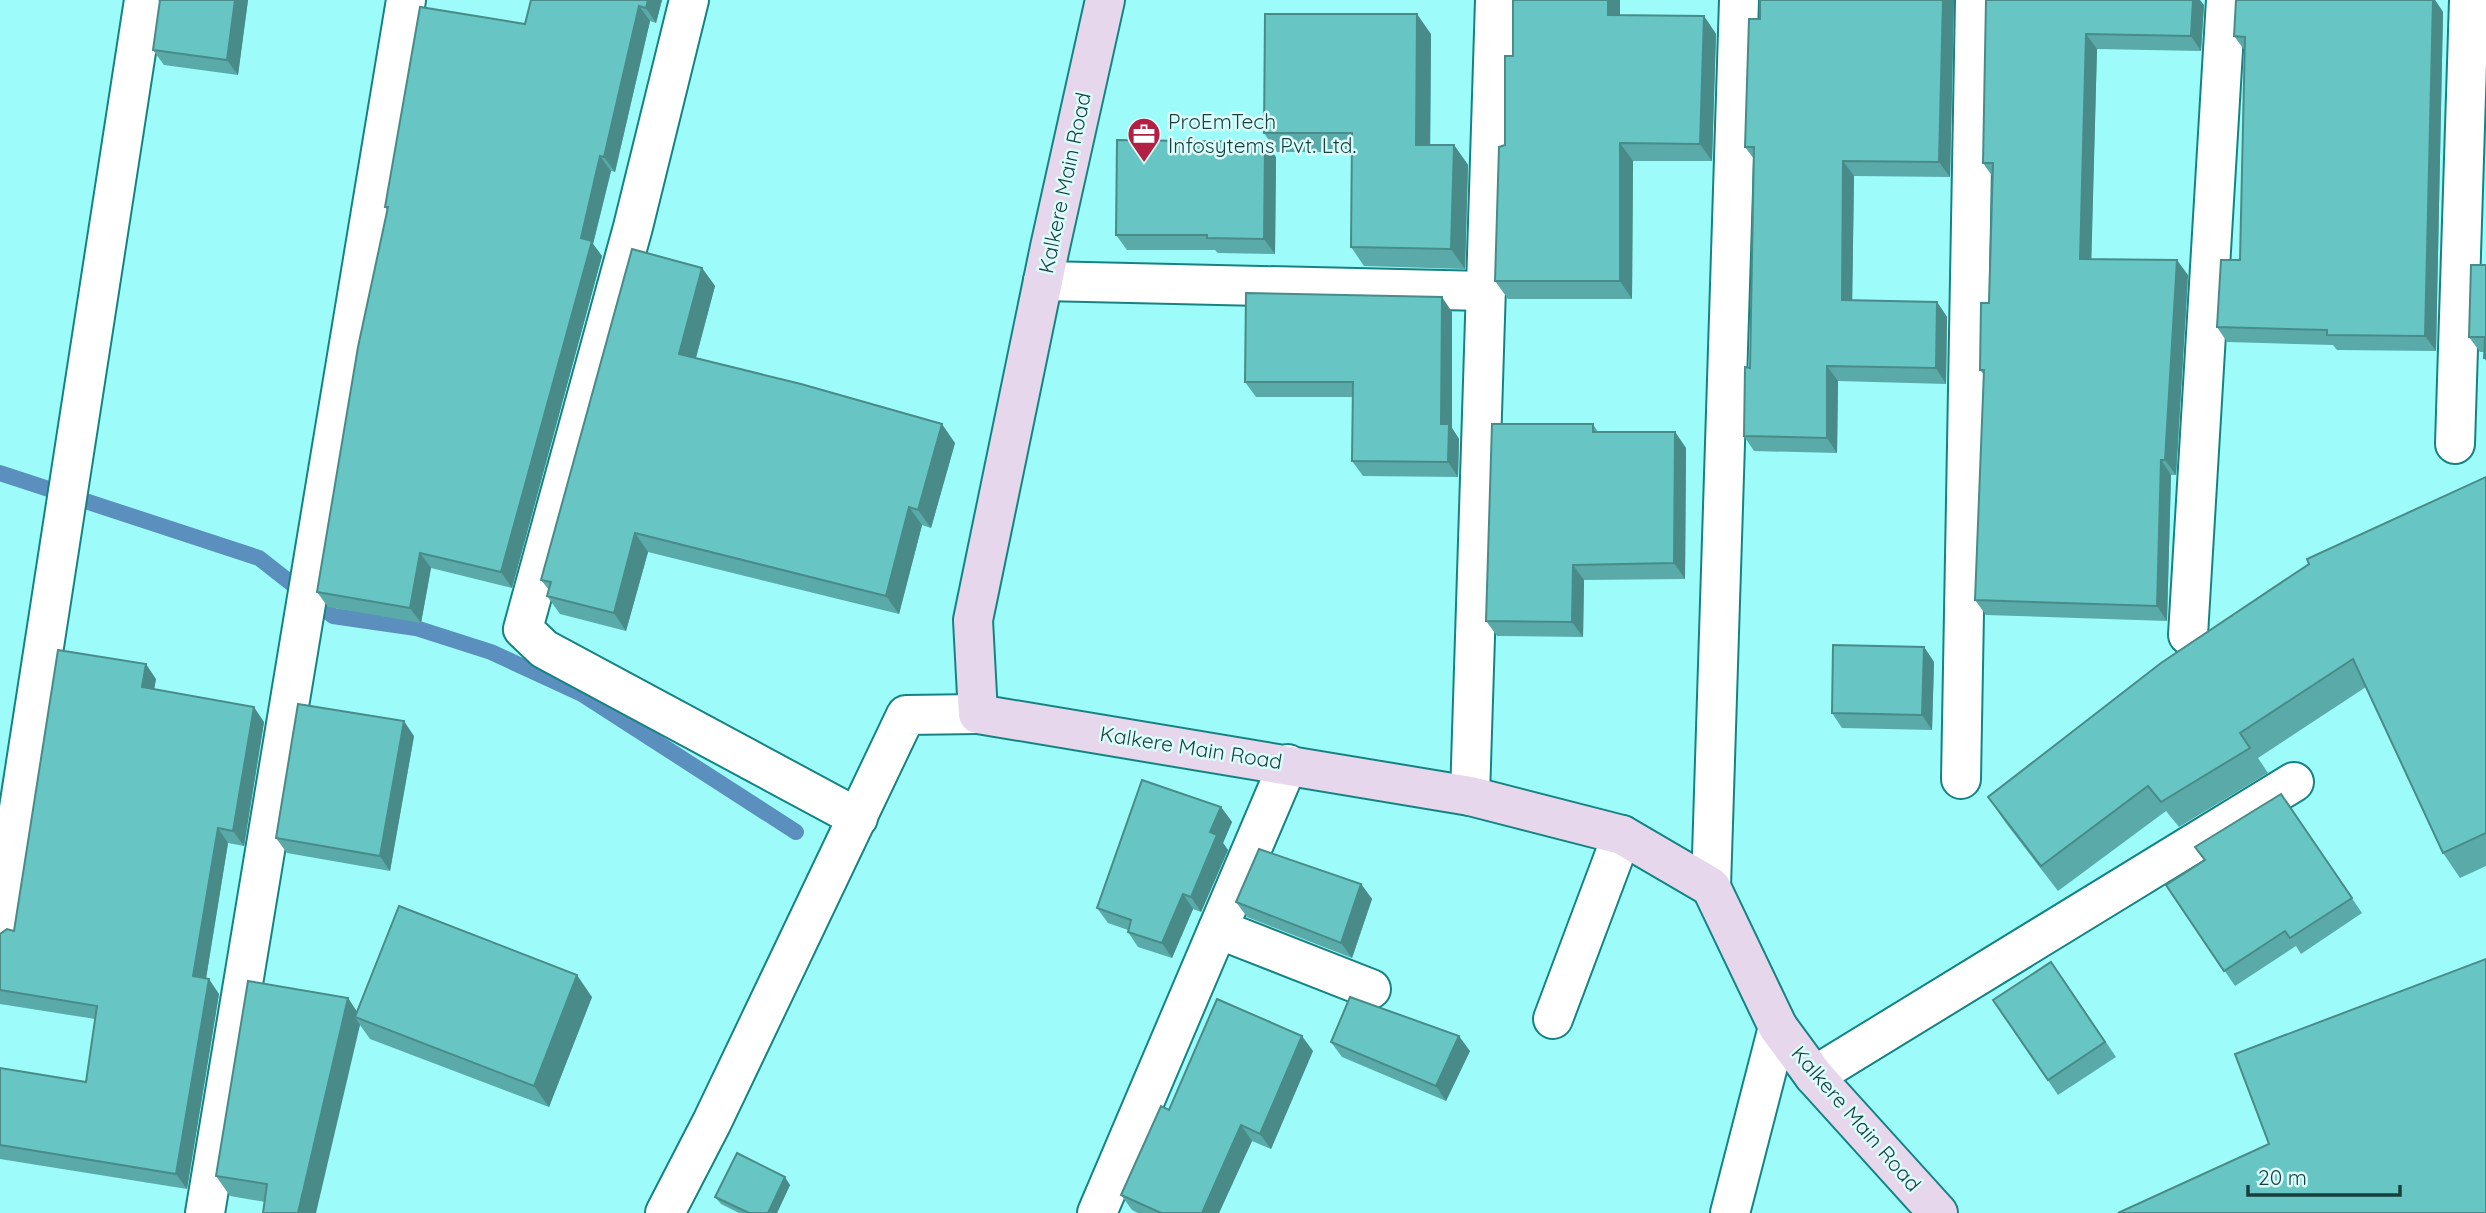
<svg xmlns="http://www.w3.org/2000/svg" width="2486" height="1213" font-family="Quicksand,sans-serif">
<rect width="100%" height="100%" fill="#9dfcf9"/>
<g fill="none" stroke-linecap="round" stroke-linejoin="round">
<!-- stream -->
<path stroke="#5b8fbe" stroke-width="16" d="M0,473L259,558L333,616L416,628L491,652L582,694L796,832"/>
<defs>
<g id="street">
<path d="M689,0L633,227L523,629L544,649L858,818"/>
<path d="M1043,281L1486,291"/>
<path d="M2455,444L2469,0"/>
<path d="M2188,635L2226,0"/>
<path d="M1961,779L1975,0"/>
<path d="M1470,796L1495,0"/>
<path d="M1711,887L1739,0"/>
<path d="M1218,929L1371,989"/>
<path d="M0,931L144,0"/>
<path d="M1553,1019L1622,835"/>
<path d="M1814,1076L2294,782"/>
<path d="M205,1213L406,0"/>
<path d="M665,1213L712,1122L906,715L978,714"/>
<path d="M1097,1213L1288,764"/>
<path d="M1730,1213L1778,1027"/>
</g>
<path id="secondary" d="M1105,0L1050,247L973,620L978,714L1470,796L1622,835L1711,887L1778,1027L1814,1076L1938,1213"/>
</defs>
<!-- street casing -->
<use href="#street" stroke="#168382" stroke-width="42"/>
<!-- secondary casing -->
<use href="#secondary" stroke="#168382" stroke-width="42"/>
<!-- street -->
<use href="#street" stroke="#fff" stroke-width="38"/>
<!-- secondary -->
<use href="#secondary" stroke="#e6d7ed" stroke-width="38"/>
</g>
<!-- wall -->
<g fill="#59aaa9">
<path d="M158,0H248L238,75L164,65L153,50L160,2Z"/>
<path d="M531,0H662L656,23L650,21L615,172L611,171L593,244L602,256L512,588L431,568L421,623L328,607L317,592L387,210L385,207L525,24Z"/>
<path d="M1954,0L1950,177L1854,176L1852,300L1937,302L1947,317L1946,384L1838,381L1837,453L1754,451L1744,436L1750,368L1754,159L1745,147L1760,19Z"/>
<path d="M1986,0L2204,5L2201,51L2097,49L2091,259L2188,275L2176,475H2171L2167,621L1986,615L1975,600L1984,375L1980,370L1989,303L1992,176L1983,163Z"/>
<path d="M2236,0H2435L2443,12L2436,351L2337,350L2333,345L2227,342L2217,327L2240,260L2245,51L2234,36Z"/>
<path d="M1620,16H1704L1716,34L1712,161H1633L1632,299H1508L1495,281L1513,56Z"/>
<path d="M1431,34L1430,145H1454L1468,165L1465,269L1364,266L1351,247L1352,152H1277L1264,133Z"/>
<path d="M1276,157L1275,254L1218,253L1215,250H1127L1116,235Z"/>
<path d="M2486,265V361L2484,358V352H2480L2469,337Z"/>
<path d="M702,268L715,286L696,358L955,443L931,528L922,525L899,614L648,552L626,631L560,614L547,596L549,590L541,580Z"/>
<path d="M1452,312V428L1459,439L1458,477L1363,476L1352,461L1353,397H1256L1245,382Z"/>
<path d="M1593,424L1598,432H1675L1686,448L1685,579L1584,580L1583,637L1497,636L1486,621Z"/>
<path d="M2486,477V866L2460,878L2443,853L2366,687L2258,758L2268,773L2179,827L2166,811L2058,891L2005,822L1988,797Z"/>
<path d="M1924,647L1934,662L1932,730L1842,728L1832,713Z"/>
<path d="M156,679L154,689L264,722L244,846L228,843L206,978L219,994L187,1189L0,1159V1068L86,1082L95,1019L0,1004V934L14,931Z"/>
<path d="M414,736L390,871L287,853L276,838Z"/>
<path d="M2281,794L2362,913L2301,954L2296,946L2235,986L2166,885L2204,860L2195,847Z"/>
<path d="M1221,807L1232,822L1223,843L1228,850L1201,912L1193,909L1172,958L1138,947L1128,932V930L1108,923L1097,908Z"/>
<path d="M1361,884L1372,899L1352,958L1247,917L1236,902Z"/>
<path d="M2062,977L2116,1057L2058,1095L1993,1000Z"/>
<path d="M592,997L549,1107L370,1039L360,1025L265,1202L230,1196L216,1176L348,998L357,1012Z"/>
<path d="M1331,1042L1470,1051L1446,1101L1342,1057Z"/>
<path d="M1313,1051L1271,1149L1252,1141L1219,1213H1138L1132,1210L1121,1195L1169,1110Z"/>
<path d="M790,1185L777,1213H739L721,1204L715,1197Z"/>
</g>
<!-- shaded-wall -->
<g fill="#488b89">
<path d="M235,0H248L238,75L227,60Z"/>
<path d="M648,0H662L656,23L646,8Z"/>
<path d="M1608,0H1620V33L1608,15Z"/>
<path d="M1943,0H1954L1950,177L1939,162Z"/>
<path d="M2193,0H2200L2204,5L2201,51L2191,36Z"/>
<path d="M2433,0H2435L2443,12L2436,351L2425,336Z"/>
<path d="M639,6L650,21L615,172L604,157Z"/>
<path d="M1417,14L1431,34L1430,165L1416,145Z"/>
<path d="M1704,16L1716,34L1712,161L1700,144Z"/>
<path d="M2086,34L2097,49L2091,274L2080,259Z"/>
<path d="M1265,142L1276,157L1275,254L1264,239Z"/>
<path d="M1620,143L1633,161L1632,299L1620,281Z"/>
<path d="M1454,145L1468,165L1465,269L1451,249Z"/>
<path d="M600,156L611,171L593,244L602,256L512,588L501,572Z"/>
<path d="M1843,161L1854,176L1852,315L1842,300Z"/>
<path d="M2177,260L2188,275L2176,475L2165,460Z"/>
<path d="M702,268L715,286L692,372L679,354Z"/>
<path d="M1442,297L1452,312V428L1459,439L1458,477L1448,462L1441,424Z"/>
<path d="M1937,302L1947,317L1946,384L1936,368Z"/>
<path d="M1827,366L1838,381L1837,453L1827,438Z"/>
<path d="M942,424L955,443L931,528L918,510Z"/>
<path d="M1675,432L1686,448L1685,579L1674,563Z"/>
<path d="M2161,460L2171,475L2167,621L2157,606Z"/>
<path d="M909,507L922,525L899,614L886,596Z"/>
<path d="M635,533L648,552L626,631L614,613Z"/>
<path d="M420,553L431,568L421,623L410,608Z"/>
<path d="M1573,565L1584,580L1583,637L1572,622Z"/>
<path d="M1924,647L1934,662L1932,730L1922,715Z"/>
<path d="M146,664L156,679L152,702L142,687Z"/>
<path d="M254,707L264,722L244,846L233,831Z"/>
<path d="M404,721L414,736L390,871L380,856Z"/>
<path d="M1221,807L1232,822L1223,843L1228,850L1201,912L1191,897L1210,832Z"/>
<path d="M218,828L228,843L204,991L193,976Z"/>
<path d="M1361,884L1372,899L1352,958L1341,943Z"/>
<path d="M1183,894L1193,909L1172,958L1162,943Z"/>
<path d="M577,975L592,997L549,1107L534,1086Z"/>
<path d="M209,979L219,994L187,1189L176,1174Z"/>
<path d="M348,998L361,1018L355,1017L360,1025L316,1213H298Z"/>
<path d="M1302,1036L1313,1051L1271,1149L1260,1134Z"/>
<path d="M1459,1036L1470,1051L1446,1101L1436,1086Z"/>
<path d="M1241,1125L1252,1141L1219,1213H1202Z"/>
<path d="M785,1177L790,1185L777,1213H768Z"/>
</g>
<!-- building -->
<g fill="#67c6c4" stroke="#488b89" stroke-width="2">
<path d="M160,0H235L227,60L153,50Z"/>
<path d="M531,0H648L646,8L639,6L604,157L600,156L581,238L592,241L501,572L420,553L410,608L317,592L358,347L388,207H385L420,7L525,24Z"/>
<path d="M1513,0H1608V15L1704,16L1700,144L1620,143V281H1495L1499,147L1505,145V56H1513Z"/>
<path d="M1760,0H1943L1939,162L1843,161L1842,300L1937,302L1936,368L1827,366V438L1744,436L1745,367L1750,368L1754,147H1745L1749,19H1760Z"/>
<path d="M1986,0H2193L2191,36L2086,34L2080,259L2177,260L2165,460H2161L2157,606L1975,600L1984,370H1980L1981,303H1989L1993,163H1983Z"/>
<path d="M2236,0H2433L2425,336L2327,335V330L2217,327L2221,260H2240L2245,37L2234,36Z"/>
<path d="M1265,14H1417L1416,145H1454L1451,249L1351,247L1352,133H1264Z"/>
<path d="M1117,140L1265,142L1264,239L1207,238V235H1116Z"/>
<path d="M632,249L702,268L679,354L801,384L942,424L918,510L909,507L886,596L635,533L614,613L547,596L551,582L541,580Z"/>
<path d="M2471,265H2486V358H2484L2485,337H2469Z"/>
<path d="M1246,293L1442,297L1441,424H1449L1448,462L1352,461L1353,382H1245Z"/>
<path d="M1492,424H1593V432H1675L1674,563L1573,565L1572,622L1486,621Z"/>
<path d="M2486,477V833L2443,853L2353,659L2240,733L2250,748L2161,802L2148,786L2041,866L1988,797L2161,663L2309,564L2307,559Z"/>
<path d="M1833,645L1924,647L1922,715L1832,713Z"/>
<path d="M58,650L146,664L142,687L254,707L233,831L218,828L193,976L209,979L176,1174L0,1145V1068L86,1082L97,1006L0,990V934L7,929L14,931Z"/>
<path d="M298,704L404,721L380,856L276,838Z"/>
<path d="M1142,780L1221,807L1210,832L1217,835L1191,897L1183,894L1162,943L1128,932L1131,920L1097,908Z"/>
<path d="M2281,794L2352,898L2290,938L2285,931L2224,971L2166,885L2205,860L2195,847Z"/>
<path d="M1259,849L1361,884L1341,943L1236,902Z"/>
<path d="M399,906L577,975L534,1086L355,1017Z"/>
<path d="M2486,959V1213H2118L2269,1144L2235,1054Z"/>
<path d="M2051,962L2105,1042L2048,1080L1993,1000Z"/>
<path d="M248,981L348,998L298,1213H263L267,1184L216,1176Z"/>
<path d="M1350,997L1459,1036L1436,1086L1331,1042Z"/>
<path d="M1217,999L1302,1036L1260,1134L1241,1125L1202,1213H1161L1121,1195L1161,1106L1169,1110Z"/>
<path d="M737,1153L785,1177L768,1213H749L715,1197Z"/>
</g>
<!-- icons -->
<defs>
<symbol id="office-pin" viewBox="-11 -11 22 30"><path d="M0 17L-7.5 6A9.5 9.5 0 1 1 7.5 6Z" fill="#b22044" stroke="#dbfefc"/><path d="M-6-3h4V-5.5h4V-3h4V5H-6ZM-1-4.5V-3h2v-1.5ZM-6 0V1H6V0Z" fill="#fff"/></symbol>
</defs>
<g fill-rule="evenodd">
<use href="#office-pin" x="1125" y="115" width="38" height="52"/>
</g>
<g text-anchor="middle" stroke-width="5" stroke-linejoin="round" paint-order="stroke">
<!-- poi labels -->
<g font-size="21" fill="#163f3e" stroke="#dbfefc" text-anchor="start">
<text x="1168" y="129">ProEmTech<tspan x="1168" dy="24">Infosytems Pvt. Ltd.</tspan></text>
</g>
<!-- street labels -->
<g font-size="21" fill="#163f3e" stroke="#dbfefc">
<text transform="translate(1065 183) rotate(-78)" y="7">Kalkere Main Road</text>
<text transform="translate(1191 748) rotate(9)" y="7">Kalkere Main Road</text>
<text transform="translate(1856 1119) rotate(49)" y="7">Kalkere Main Road</text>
</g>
</g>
<!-- scale -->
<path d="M2248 1185v10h152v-10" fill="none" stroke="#163f3e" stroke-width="3.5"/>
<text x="2258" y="1185" font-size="21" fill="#163f3e" stroke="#dbfefc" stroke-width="5" paint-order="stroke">20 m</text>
</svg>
